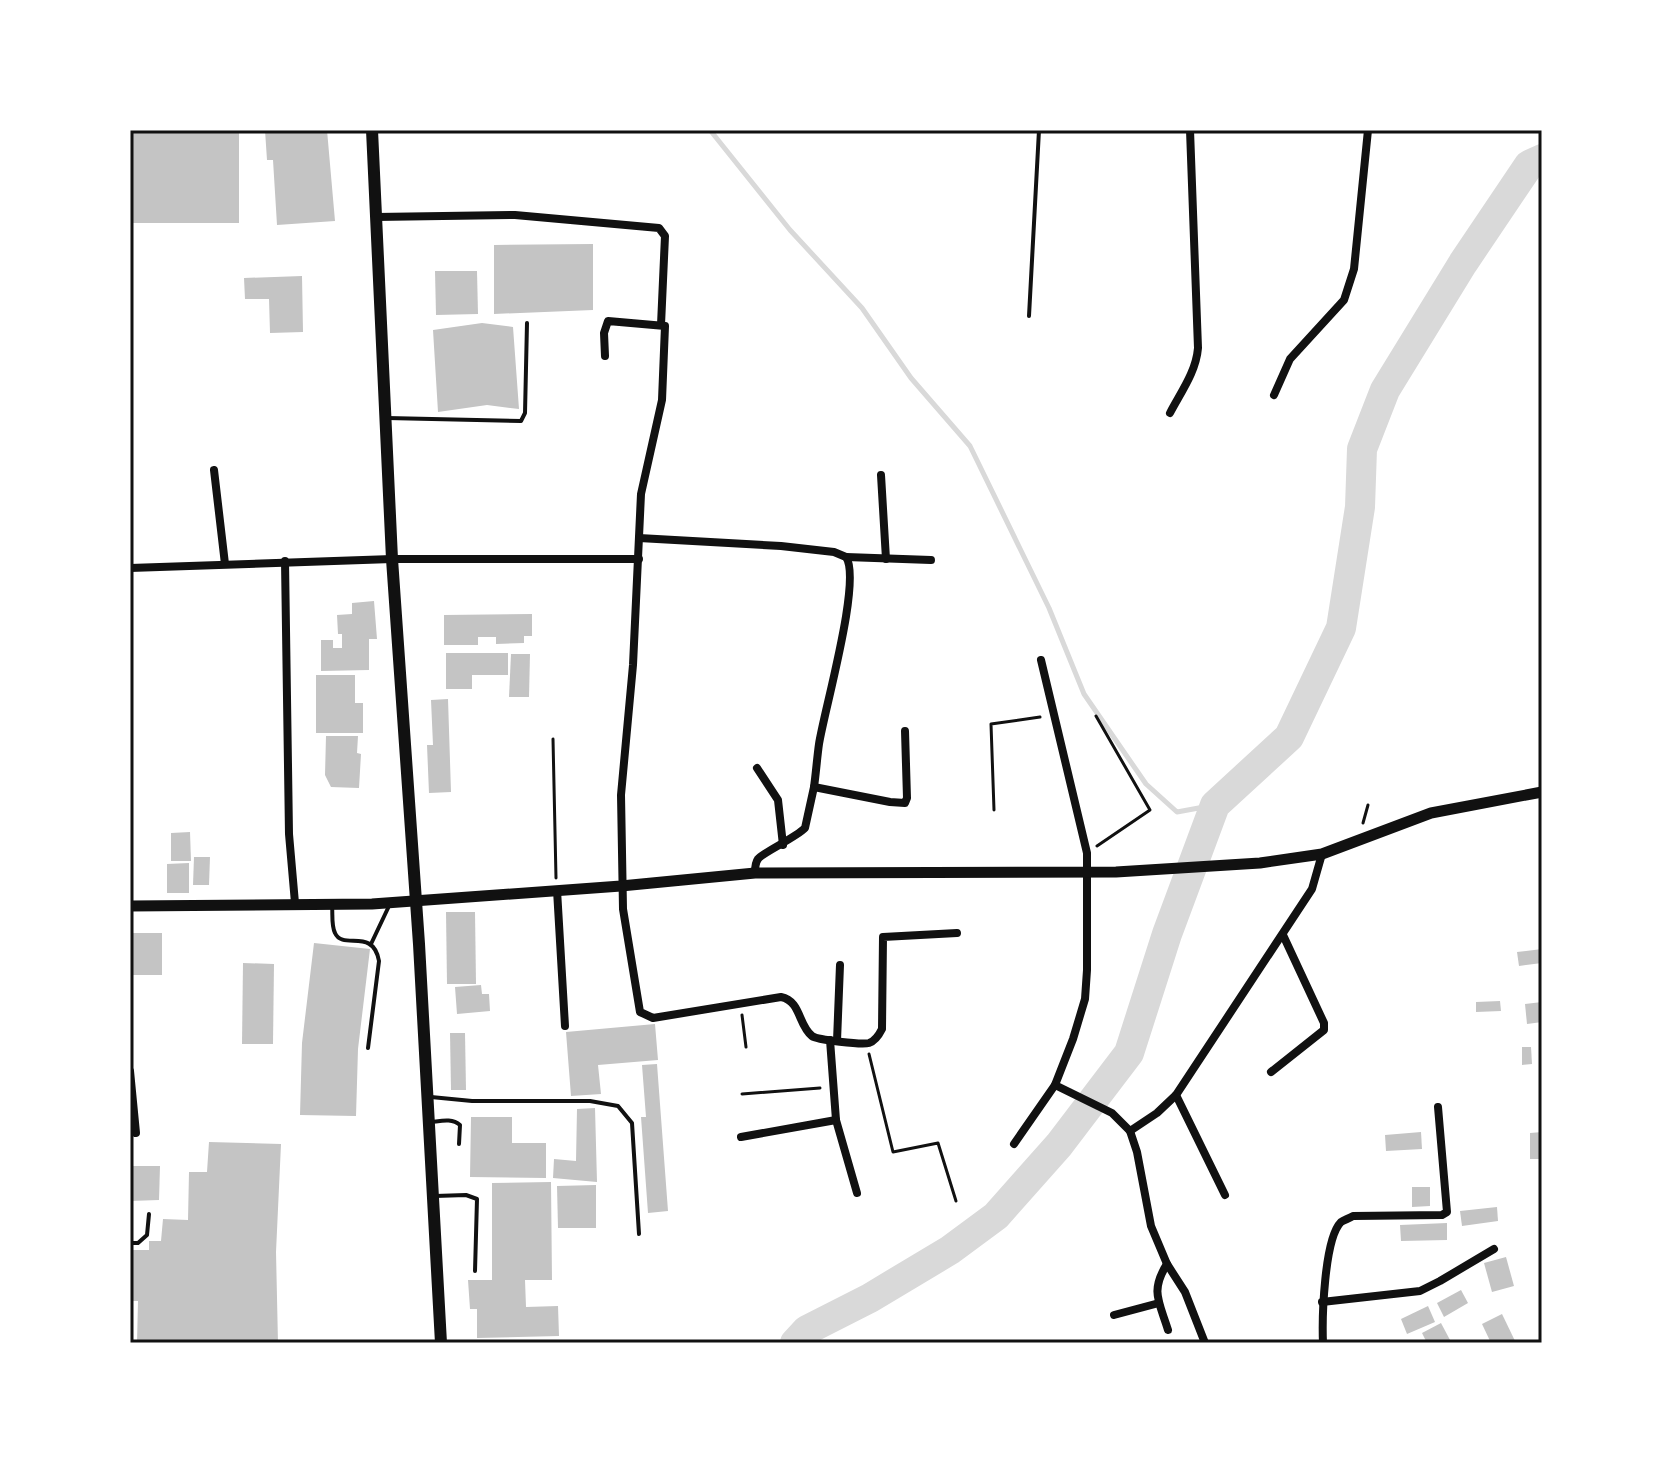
<svg xmlns="http://www.w3.org/2000/svg" width="1672" height="1473" font-family="Quicksand,sans-serif">
<rect width="100%" height="100%" fill="#fff"/>
<g fill="none" stroke-linecap="round" stroke-linejoin="round">
<!-- stream -->
<path stroke="#d9d9d9" stroke-width="5" d="M710,130L790,230L862,308L911,378L970,446L1049,608L1084,694L1146,784L1177,812L1215,805"/>
<!-- river -->
<path stroke="#d9d9d9" stroke-width="30" d="M795,1343L807,1330L870,1298L950,1250L996,1216L1059,1145L1129,1053L1167,934L1215,805L1289,737L1341,628L1360,507L1362,449L1385,390L1463,263L1529,165L1542,159"/>
</g>
<!-- building -->
<g fill="#c4c4c4">
<rect x="130" y="130" width="109" height="93"/>
<path d="M265,130H327L335,221L277,225L273,160H267Z"/>
<path d="M593,244V310L494,314V245Z"/>
<path d="M435,271H477L478,314L436,315Z"/>
<path d="M302,276L303,332L270,333L269,299H245L244,278Z"/>
<path d="M482,323L513,327L519,409L487,405L438,412L433,330Z"/>
<path d="M374,601L377,639H369V670L321,671V640H333V648H342V634H338L337,615L352,614V603Z"/>
<path d="M532,614V636H524V643L496,644V637H478V645H444V615Z"/>
<path d="M446,653H508V675H472V689H446Z"/>
<path d="M511,654H530L529,697H509Z"/>
<path d="M316,675H355V703H363V733H316Z"/>
<path d="M448,699L451,792L429,793L427,745H433L431,700Z"/>
<path d="M326,736H358L357,753L361,754L359,788L331,787L325,775Z"/>
<path d="M190,832L191,861H171V833Z"/>
<path d="M194,857H210L209,885H193Z"/>
<path d="M189,863V893H167V864Z"/>
<path d="M446,912H475L476,984H447Z"/>
<rect x="130" y="933" width="32" height="42"/>
<path d="M314,943L370,949L358,1049L356,1116L300,1115L302,1043Z"/>
<path d="M1542,949V963L1519,966L1517,952Z"/>
<path d="M243,963L274,964L273,1044H242Z"/>
<path d="M481,985L482,994H489L490,1011L457,1014L455,987Z"/>
<path d="M1500,1001L1501,1011L1476,1012V1002Z"/>
<path d="M1542,1002V1022L1527,1024L1525,1004Z"/>
<path d="M655,1024L658,1060L598,1065L601,1094L571,1096L566,1032Z"/>
<path d="M450,1033H465L466,1090H451Z"/>
<path d="M1522,1047H1531L1532,1064L1522,1065Z"/>
<path d="M657,1064L668,1211L648,1213L641,1117H646L642,1065Z"/>
<path d="M595,1108L597,1182L553,1178L554,1159L576,1161L577,1109Z"/>
<path d="M471,1117H512V1143H546V1178L470,1177Z"/>
<path d="M1421,1132L1422,1149L1386,1151L1385,1135Z"/>
<path d="M1542,1132V1159H1530V1133Z"/>
<path d="M209,1142L281,1144L276,1252L278,1343H137L138,1301H130V1250H149V1241H161L163,1219L188,1220L189,1172H207Z"/>
<path d="M130,1166H160L159,1200L130,1201Z"/>
<path d="M551,1182L552,1280H525L526,1307L558,1306L559,1336L477,1338V1309H470L468,1280H492V1183Z"/>
<path d="M596,1185V1228H558L557,1186Z"/>
<path d="M1412,1187H1430V1206L1412,1207Z"/>
<path d="M1497,1207L1498,1221L1462,1226L1460,1211Z"/>
<path d="M1447,1223V1240L1401,1241L1400,1225Z"/>
<path d="M1506,1257L1514,1286L1492,1292L1484,1263Z"/>
<path d="M1461,1290L1468,1303L1444,1317L1437,1303Z"/>
<path d="M1428,1306L1435,1322L1407,1334L1401,1319Z"/>
<path d="M1502,1314L1516,1343H1491L1482,1324Z"/>
<path d="M1441,1323L1450,1340L1444,1343H1427L1422,1333Z"/>
</g>
<g fill="none" stroke-linecap="round" stroke-linejoin="round">
<!-- path -->
<g stroke="#111" stroke-width="3">
<path d="M1096,716L1150,810L1097,846"/>
<path d="M553,739L556,878"/>
<path d="M994,810L991,724L1040,717"/>
<path d="M1363,823L1368,805"/>
<path d="M742,1015L746,1047"/>
<path d="M869,1054L893,1152L938,1143L956,1201"/>
<path d="M742,1094L820,1088"/>
</g>
<!-- service -->
<g stroke="#111" stroke-width="4">
<path d="M1029,316L1039,130"/>
<path d="M387,418L521,421L525,413L527,323"/>
<path d="M332,906C333,914 331,925 335,933C343,951 373,927 379,961L368,1048"/>
<path d="M371,944L389,906"/>
<path d="M431,1097L472,1101H590L618,1106L632,1123L639,1234"/>
<path d="M431,1122C441,1121 452,1118 460,1125L459,1144"/>
<path d="M435,1196L466,1195L477,1199L475,1271"/>
<path d="M130,1243H138L147,1235L149,1214"/>
</g>
<!-- minor -->
<g stroke="#111" stroke-width="8">
<path d="M376,217L515,215L659,228L665,236L661,325"/>
<path d="M605,356L604,333L608,321L665,326L662,400L641,494L633,665L621,795L623,909L640,1012L653,1018L781,997C801,1001 798,1025 812,1036C817,1040 862,1045 869,1043C875,1041 879,1035 882,1029L883,937L957,933"/>
<path d="M1274,395L1290,359L1344,300L1354,269L1368,130"/>
<path d="M1170,413C1181,392 1196,372 1198,348L1190,130"/>
<path d="M214,470L225,564"/>
<path d="M881,475L886,559"/>
<path d="M639,538L781,546L834,552L846,557C862,580 824,711 819,744C817,758 816,773 814,787L890,802L905,803L907,798L905,731"/>
<path d="M846,557L931,560"/>
<path d="M285,561L289,834L295,903"/>
<path d="M130,568L392,559H639"/>
<path d="M757,768L778,800L783,845"/>
<path d="M755,873C755,868 755,863 758,859C762,853 795,838 805,828L814,787"/>
<path d="M557,890L565,1026"/>
<path d="M830,1040L836,1120L857,1193"/>
<path d="M837,1041L840,965"/>
<path d="M130,1071L136,1133"/>
<path d="M1271,1072L1324,1030V1023L1283,935"/>
<path d="M1055,1085L1112,1113L1130,1131L1137,1152L1151,1226L1167,1264L1185,1292L1205,1343"/>
<path d="M1176,1095L1225,1195"/>
<path d="M1130,1131L1157,1113L1176,1095L1312,889L1322,854"/>
<path d="M741,1137L836,1120"/>
<path d="M1014,1144L1055,1085L1073,1039L1085,999L1087,970V853L1041,660"/>
<path d="M1167,1264C1150,1291 1159,1301 1168,1330"/>
<path d="M1322,1302L1420,1291L1440,1281L1494,1249"/>
<path d="M1114,1315L1159,1303"/>
<path d="M1323,1343C1322,1319 1324,1239 1341,1222C1344,1220 1350,1218 1353,1216L1442,1215L1447,1212L1438,1107"/>
</g>
<!-- secondary -->
<path stroke="#111" stroke-width="11" d="M130,906L372,904L621,886L755,873L1116,872L1260,863L1322,854L1431,813L1542,792"/>
<!-- trunk -->
<path stroke="#111" stroke-width="12" d="M372,130L392,559L419,944L441,1343"/>
</g>
<!-- border -->
<rect width="1672" height="1473" fill="none" stroke="#ffffff" stroke-width="264"/>
<rect x="132" y="132" width="1408" height="1209" fill="none" stroke="#111" stroke-width="3"/>
</svg>
